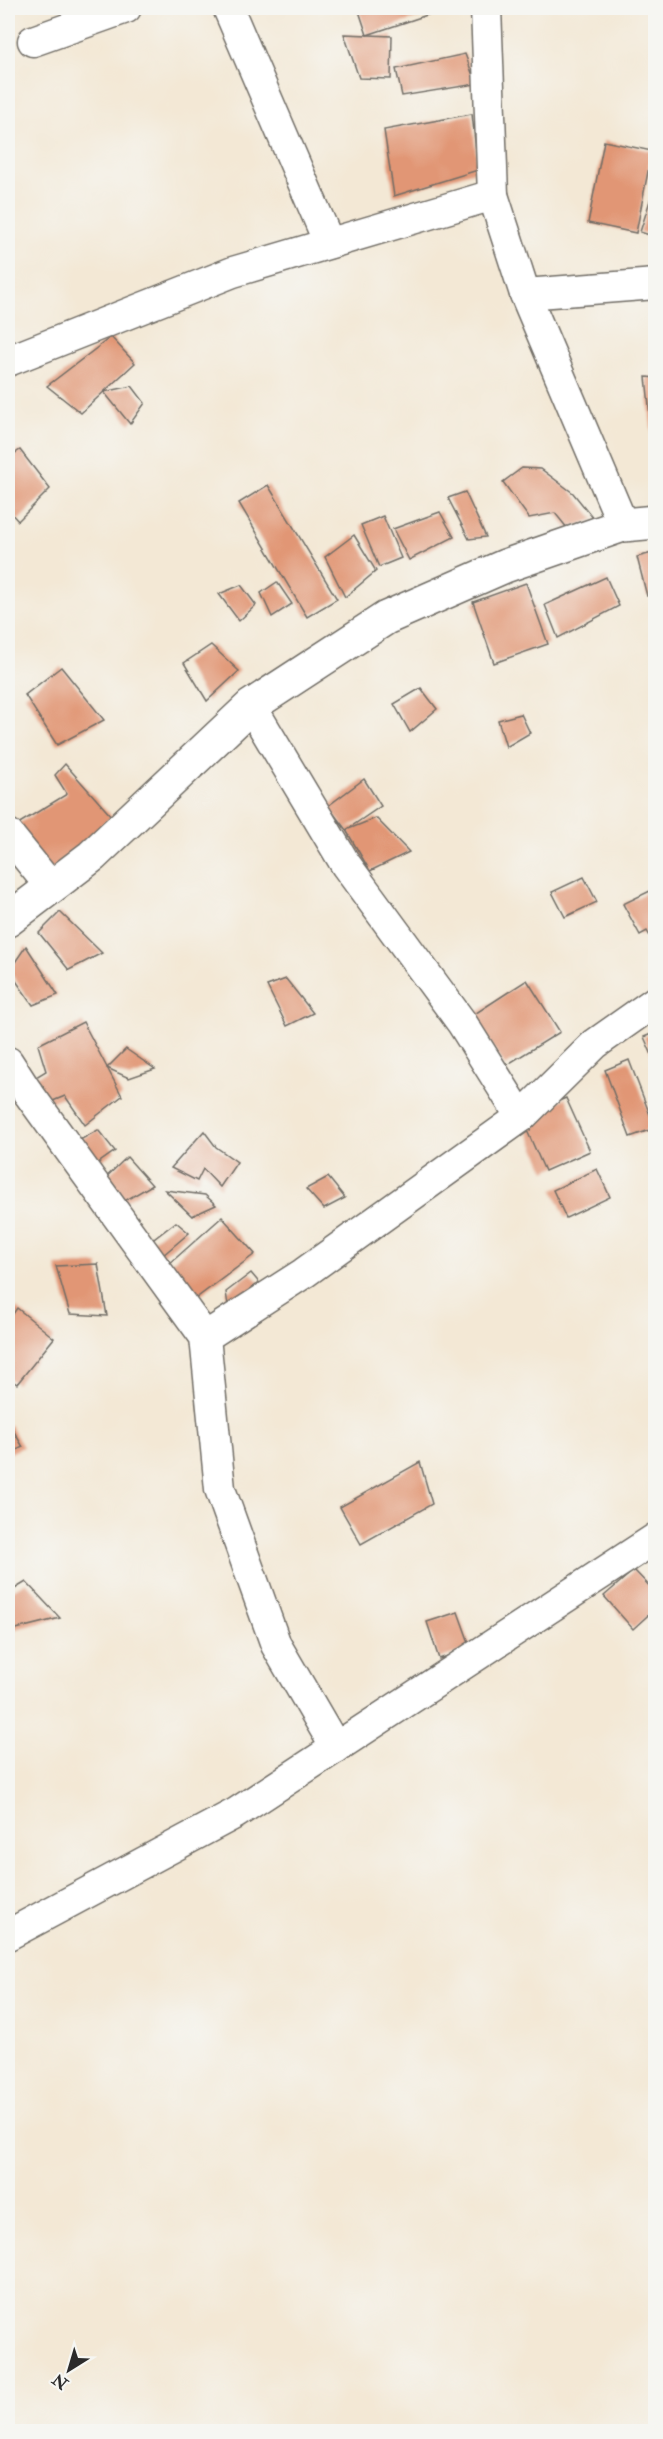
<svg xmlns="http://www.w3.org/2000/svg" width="663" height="2439" font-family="'IM FELL Double Pica',serif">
<rect width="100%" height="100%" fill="#f6f6f2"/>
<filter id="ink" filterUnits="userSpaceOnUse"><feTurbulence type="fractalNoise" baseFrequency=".0167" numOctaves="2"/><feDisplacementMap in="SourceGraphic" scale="12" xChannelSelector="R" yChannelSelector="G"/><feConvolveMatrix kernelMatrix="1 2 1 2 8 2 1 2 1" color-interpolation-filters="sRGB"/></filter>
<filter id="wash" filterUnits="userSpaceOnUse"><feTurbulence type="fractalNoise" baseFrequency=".008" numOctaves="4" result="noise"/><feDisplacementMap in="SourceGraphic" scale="24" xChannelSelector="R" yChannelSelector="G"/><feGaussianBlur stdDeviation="1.35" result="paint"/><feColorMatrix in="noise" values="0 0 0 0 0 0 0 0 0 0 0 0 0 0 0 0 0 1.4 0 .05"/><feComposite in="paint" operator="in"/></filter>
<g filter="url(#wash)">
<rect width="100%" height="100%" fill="#f3e8d5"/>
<g id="blocks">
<!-- building -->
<g fill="#e19675">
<path d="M358,8H448L367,35Z"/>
<path d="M344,34L392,36L391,79L359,78Z"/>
<path d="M465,54L476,84L402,96L396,69Z"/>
<path d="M472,114L478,170L394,196L384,130Z"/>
<path d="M604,141L652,151L636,233L588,223Z"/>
<path d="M655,185H656V237L640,232Z"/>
<path d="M111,337L135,363L81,413L47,386Z"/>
<path d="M646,377L656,378V453H654Z"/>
<path d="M132,386L145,403L130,424L104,392Z"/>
<path d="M20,450L50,489L18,521L8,510V458Z"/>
<path d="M522,468L541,469L573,493L594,519L568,529L555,513L529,518L503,482Z"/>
<path d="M268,485L337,599L307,617L239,503Z"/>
<path d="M465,492L486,537L469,539L448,498Z"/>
<path d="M440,512L454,537L409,560L393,529Z"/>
<path d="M383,516L401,558L379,567L361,525Z"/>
<path d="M354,535L376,571L345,597L325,557Z"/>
<path d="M656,552V594L647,596L637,557Z"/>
<path d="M606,577L619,606L558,638L545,605Z"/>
<path d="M277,582L292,604L272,617L261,593Z"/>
<path d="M526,583L548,644L494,663L473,602Z"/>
<path d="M241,585L256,605L239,621L219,594Z"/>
<path d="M211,645L239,671L207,701L184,663Z"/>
<path d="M61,667L104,720L57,745L25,695Z"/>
<path d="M421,688L437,709L410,732L394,704Z"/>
<path d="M521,714L530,733L506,747L498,720Z"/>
<path d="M65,764L112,817L50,873L13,827L67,794L55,775Z"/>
<path d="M364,779L381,806L346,830L328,806Z"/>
<path d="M376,818L409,852L370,871L346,830Z"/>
<path d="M584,877L597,902L565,917L552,892Z"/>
<path d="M650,891L656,902V947L647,931L640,935L623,904Z"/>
<path d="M60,912L102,953L69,970L39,933Z"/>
<path d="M26,946L58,995L33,1005L9,971Z"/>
<path d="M286,979L313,1013L287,1026L267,986Z"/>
<path d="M527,980L560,1032L505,1066L473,1015Z"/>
<path d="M83,1022L122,1096L85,1125L65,1096L48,1103L31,1080L46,1071L38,1045Z"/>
<path d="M656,1032V1064L644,1037Z"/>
<path d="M126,1049L155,1069L129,1078L107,1068Z"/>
<path d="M629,1060L655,1128L630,1137L605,1070Z"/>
<path d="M566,1098L590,1151L545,1171L521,1117Z"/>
<path d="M98,1130L115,1151L94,1166L67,1147Z"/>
<path d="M204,1131L216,1147L237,1162L220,1187L203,1169L197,1181L171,1168Z"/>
<path d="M127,1157L152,1185L123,1202L96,1187Z"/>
<path d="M597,1169L610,1197L566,1218L553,1190Z"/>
<path d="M328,1177L345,1198L324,1209L306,1189Z"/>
<path d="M165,1190L205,1195L216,1205L192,1216Z"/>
<path d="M222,1217L255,1254L195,1299L168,1265Z"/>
<path d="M176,1222L189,1233L162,1256L141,1249Z"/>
<path d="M98,1264L107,1316L70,1314L56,1266Z"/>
<path d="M251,1273L262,1286L228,1305L226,1292Z"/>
<path d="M17,1308L54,1338L17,1384L8,1378V1321Z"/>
<path d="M10,1425L23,1447L8,1454V1426Z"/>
<path d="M420,1462L432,1504L361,1544L340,1507Z"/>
<path d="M634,1570L656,1593V1608L633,1629L604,1596Z"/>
<path d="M26,1582L60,1618L8,1631V1593Z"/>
<path d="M458,1612L471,1648L439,1659L427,1622Z"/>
</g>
</g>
</g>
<g filter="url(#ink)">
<use href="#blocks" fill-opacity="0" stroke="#716d66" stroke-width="1.5"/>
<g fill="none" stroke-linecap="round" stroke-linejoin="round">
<defs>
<g id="minor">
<path d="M228,8L329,243"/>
<path d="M486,8L493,195"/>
<path d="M33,41L126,8"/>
<path d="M525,294L656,284"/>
<path d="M8,361L233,272L493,195L525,294L623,525"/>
<path d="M251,706L346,865L462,1023L521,1117"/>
<path d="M8,834L51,887"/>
<path d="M8,1062L26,1090L205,1337L220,1489L276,1645L336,1748"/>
<path d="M205,1337L304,1273L521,1117L595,1044L656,1001"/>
<path d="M8,1935L236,1813L656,1538"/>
</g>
<path id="secondary" d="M8,920L92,856L251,706L386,618L505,566L623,525L656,522"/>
</defs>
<!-- minor casing -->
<use href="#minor" stroke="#716d66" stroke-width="33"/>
<!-- secondary casing -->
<use href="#secondary" stroke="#716d66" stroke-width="36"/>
<!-- minor -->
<use href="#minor" stroke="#fff" stroke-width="30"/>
<!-- secondary -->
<use href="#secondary" stroke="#fff" stroke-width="33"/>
</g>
</g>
<!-- margin -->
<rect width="663" height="2439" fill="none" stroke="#f6f6f2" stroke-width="30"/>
<!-- north arrow -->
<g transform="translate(69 2370) rotate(217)" stroke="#f6f6f2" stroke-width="4.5" paint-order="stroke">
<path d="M0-4.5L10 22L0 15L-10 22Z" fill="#2b2b2b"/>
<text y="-9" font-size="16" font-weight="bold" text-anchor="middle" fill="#2b2b2b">N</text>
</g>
</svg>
